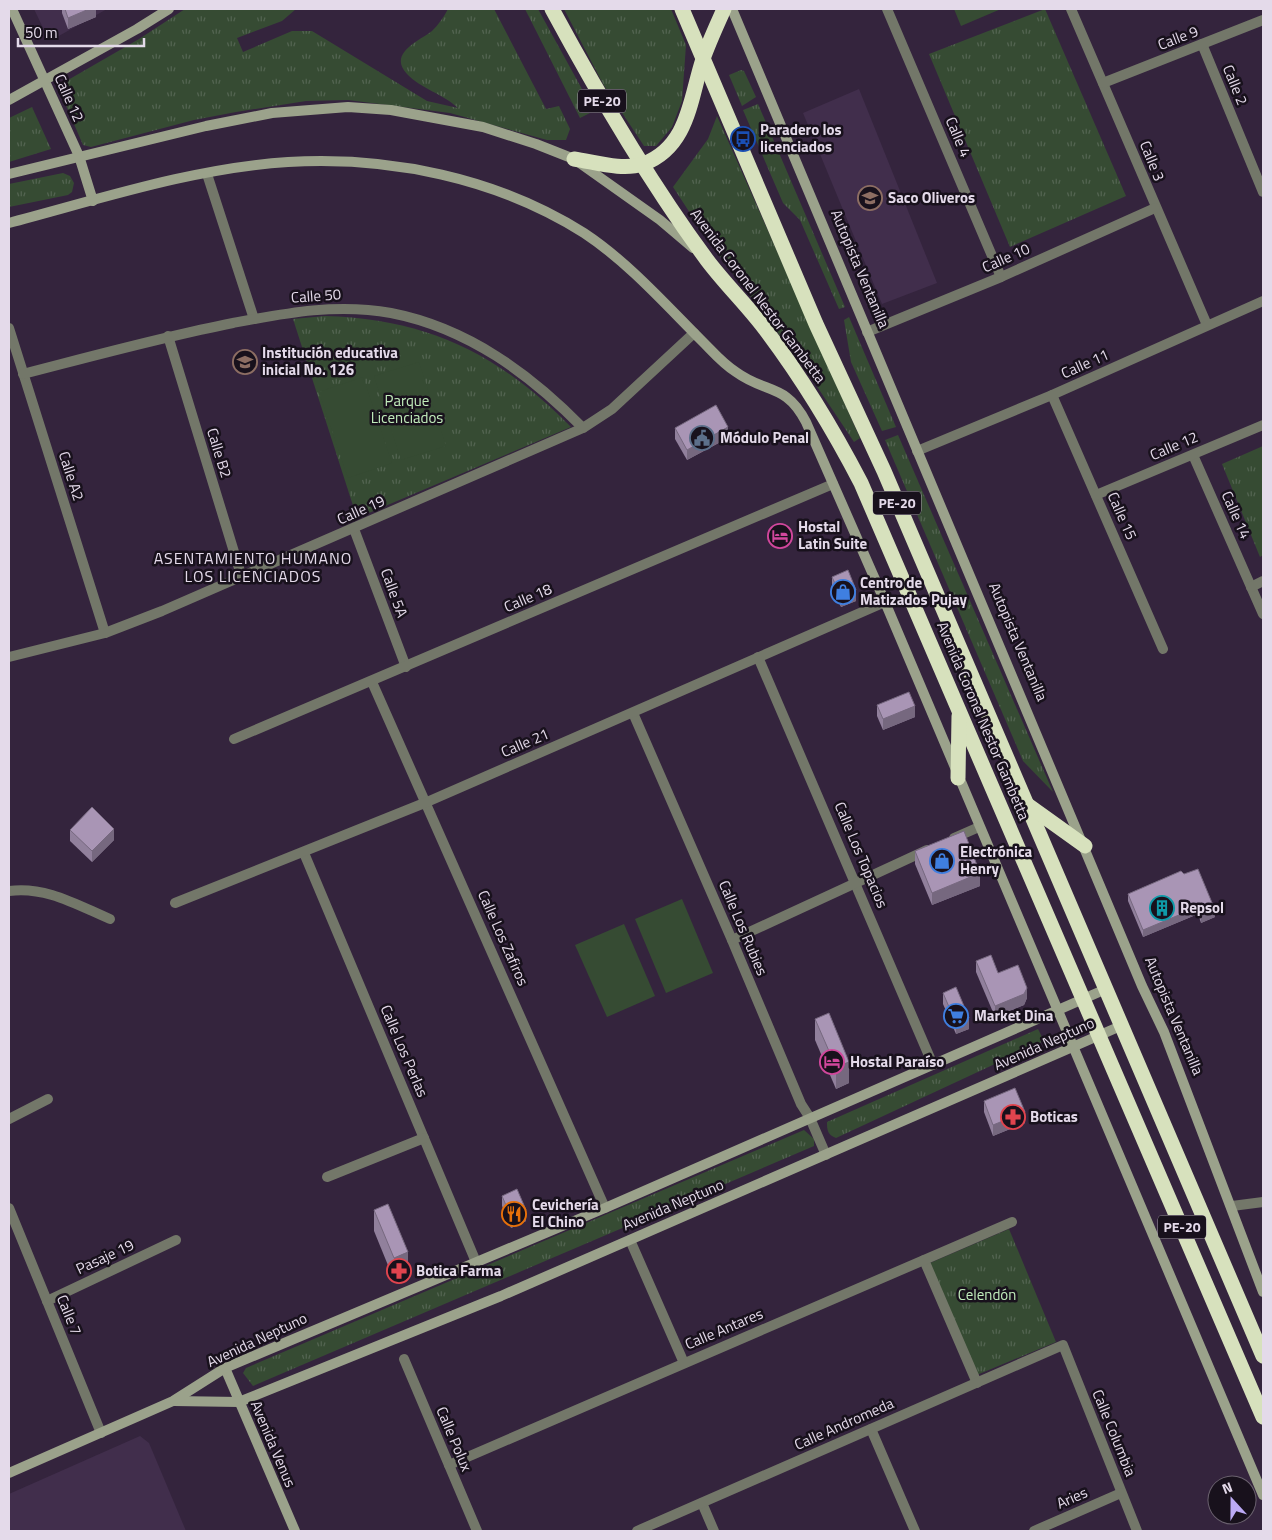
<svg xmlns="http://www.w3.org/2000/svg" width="1272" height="1540" font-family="'Titillium Web',sans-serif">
<defs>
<pattern id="grass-tufts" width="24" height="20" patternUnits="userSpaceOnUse" patternTransform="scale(1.25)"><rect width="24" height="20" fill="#364b33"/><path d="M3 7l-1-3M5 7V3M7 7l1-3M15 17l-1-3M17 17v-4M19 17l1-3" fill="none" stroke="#536451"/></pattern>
</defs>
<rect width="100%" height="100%" fill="#34243d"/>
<!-- built -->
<g fill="#412e4c">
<path d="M34,9H107L57,37L45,32Z"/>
<path d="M859,89L937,283L882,304L803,113Z"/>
<path d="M140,1436L149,1443L186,1531H9V1494Z"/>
</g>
<!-- grass -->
<g fill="url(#grass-tufts)">
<path d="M185,9H296L282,21L237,38L243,52L292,31H312L427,101L458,108C445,95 420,88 407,74C387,53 421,40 432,31C438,25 444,17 448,9H494L546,109L559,106L570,129L566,140H547L450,113L348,100L306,101L236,112L194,120L91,147L83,145L59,89L61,84L139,39Z"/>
<path d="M525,9H538L594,111L580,118Z"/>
<path d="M564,9H671L686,45L682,101L672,127L656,146H644L603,84Z"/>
<path d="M1045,9L1126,196L1010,247L929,54Z"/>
<path d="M741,70L744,71L756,97L742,106L729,75Z"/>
<path d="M758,104L845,307L839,309L800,220L783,203L743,110Z"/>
<path d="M32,107L51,149L9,162V118Z"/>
<path d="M717,116L860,438L854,442L806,370L709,242L673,187L708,139Z"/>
<path d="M63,173L70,176L74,183L72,192L68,195L9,207V184Z"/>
<path d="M325,316C428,319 499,354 571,427L357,518L293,319Z"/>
<path d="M849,317L896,427L882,431L851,362L844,320Z"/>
<path d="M898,435L1053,792L1023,761L885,440Z"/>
<path d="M1263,446V555L1260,557L1222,464Z"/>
<path d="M1038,1029L1044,1041L836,1138C828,1135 827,1131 827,1122Z"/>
<path d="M804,1130L814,1139V1146L253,1386L243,1373L246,1368Z"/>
<path d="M1009,1229L1056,1342L972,1377L923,1266Z"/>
</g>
<!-- pitch -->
<g fill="#364b33">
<path d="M954,9H1001L961,26Z"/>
<path d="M419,362L446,446L401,460L374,376Z"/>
<path d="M363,377L392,463L348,478L319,392Z"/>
<path d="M682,899L713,973L666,993L635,919Z"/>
<path d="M624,924L655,996L607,1017L575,945Z"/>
</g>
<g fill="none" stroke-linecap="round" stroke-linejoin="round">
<!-- street -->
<g stroke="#737769" stroke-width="10">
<path d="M887,9L1001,277"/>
<path d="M1071,9L1207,325"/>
<path d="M1202,44L1263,192"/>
<path d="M1103,83L1263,20"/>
<path d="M207,174L254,319"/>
<path d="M9,328L105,633"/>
<path d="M867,332L1001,277L1155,208"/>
<path d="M168,336L242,578"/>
<path d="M23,374C93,356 162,337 233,323C286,313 337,303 391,313C468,328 530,374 583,428"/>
<path d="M1052,395L1163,649"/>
<path d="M917,451L1052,395L1263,301"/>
<path d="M1193,455L1263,614"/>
<path d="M1096,495L1263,425"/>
<path d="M354,529L406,667"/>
<path d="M1251,587L1263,581"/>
<path d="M9,657L105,633L162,611L583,428L612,409L694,333"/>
<path d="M758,657L933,1065"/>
<path d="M372,682L605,1208"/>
<path d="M633,713L732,940L801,1104L810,1118L826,1155"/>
<path d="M234,739L833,484"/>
<path d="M954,838L979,827"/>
<path d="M304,853L476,1262"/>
<path d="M9,891C46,886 77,905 110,919"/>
<path d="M175,903L427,802L885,602"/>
<path d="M732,940L927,850"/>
<path d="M9,1119L48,1099"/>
<path d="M327,1177L424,1138"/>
<path d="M1232,1206L1263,1202"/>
<path d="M9,1208L101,1433"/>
<path d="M630,1240L684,1363"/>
<path d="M924,1260L977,1383"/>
<path d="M47,1301L176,1240"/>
<path d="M404,1359L477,1531"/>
<path d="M871,1429L915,1531"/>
<path d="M449,1465L1012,1222"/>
<path d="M702,1503L714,1531"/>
<path d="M637,1531L1063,1345L1137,1531"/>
<path d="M1034,1531L1121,1493"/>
</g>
<!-- secondary -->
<g stroke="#9ba28b" stroke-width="10">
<path d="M12,9L79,156L93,201"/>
<path d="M732,9L1142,986L1164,1032L1263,1292"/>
<path d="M9,100L137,29L169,9"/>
<path d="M9,174L206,126L272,113L348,107L391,110L483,127L536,144L574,159L660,220L693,248"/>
<path d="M9,223C100,199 194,168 288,162C390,156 497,178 584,233C628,262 666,305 703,342C713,352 723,364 736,372C766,394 786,383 806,422L885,602L1263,1495"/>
<path d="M225,1368L295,1531"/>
<path d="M174,1401L239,1402L501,1296L1123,1025"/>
<path d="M9,1473L173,1401L225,1368L605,1208L1106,989"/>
</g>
<!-- highway -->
<g stroke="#d7e1bd" stroke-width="15">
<path d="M552,9C599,96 648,180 707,260C725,284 747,305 765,329C802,378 833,429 861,483L1263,1417"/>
<path d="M682,9L816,324L884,471L1263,1356"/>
<path d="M574,159C595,162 622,171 643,164C689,147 690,98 703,59C709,42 717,25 724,9"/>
<path d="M958,778L959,716"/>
<path d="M1025,803L1085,846"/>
</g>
</g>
<!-- wall -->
<g fill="#91809c">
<path d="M62,9H96V17L68,29L62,13Z"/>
<path d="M675,428L728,438L687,460L675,439Z"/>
<path d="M832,577L856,601L841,607L832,588Z"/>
<path d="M877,705L915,717L883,730L877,716Z"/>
<path d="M70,830L114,840L92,862L70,841Z"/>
<path d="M915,851L980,886L932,905L915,864Z"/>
<path d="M1181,871L1215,917L1201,923L1198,914L1143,937L1128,901V894Z"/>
<path d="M976,961L998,973L1027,998L1024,1005L995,1017L976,972Z"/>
<path d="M943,993L969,1029L956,1034L943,1004Z"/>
<path d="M815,1019L849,1083L836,1089L815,1040Z"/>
<path d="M984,1101L1025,1123L993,1136L984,1112Z"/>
<path d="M502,1196L526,1221L511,1228L502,1206Z"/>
<path d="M374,1210L408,1274L394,1280L374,1231Z"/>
</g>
<!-- shaded-wall -->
<g fill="#76687f">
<path d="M89,9H96V17L68,29V18Z"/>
<path d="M728,427V438L687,460V450Z"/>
<path d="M856,590V601L841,607V596Z"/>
<path d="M915,706V717L883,730V719Z"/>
<path d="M114,829V840L92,862V851Z"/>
<path d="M980,873V886L932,905V893Z"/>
<path d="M1198,907V914L1143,937V930Z"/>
<path d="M1215,910V917L1201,923V916Z"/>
<path d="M1027,988V998L1024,1005L995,1017V1006Z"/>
<path d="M969,1018V1029L956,1034V1023Z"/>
<path d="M849,1062V1083L836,1089V1067Z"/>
<path d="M1025,1112V1123L993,1136V1125Z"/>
<path d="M526,1210V1221L511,1228V1217Z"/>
<path d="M408,1252V1274L394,1280V1258Z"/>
</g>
<!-- building -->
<g fill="#a995b5" stroke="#76687f">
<path d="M65,9H89L68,18Z"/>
<path d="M716,405L728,427L687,450L675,428Z"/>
<path d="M848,570L856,590L841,596L832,577Z"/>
<path d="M909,692L915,706L883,719L877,705Z"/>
<path d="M92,807L114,829L92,851L70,830Z"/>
<path d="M964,831L980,873L932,893L915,851Z"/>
<path d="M1198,869L1215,910L1201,916L1198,907L1143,930L1128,894L1181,871L1184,874Z"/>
<path d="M991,955L998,973L1018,965L1027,988L1024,994L995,1006L976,961Z"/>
<path d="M956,987L969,1018L956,1023L943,993Z"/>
<path d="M829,1013L849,1062L836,1067L815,1019Z"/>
<path d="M1015,1088L1025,1112L993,1125L984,1101Z"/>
<path d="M517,1189L526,1210L511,1217L502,1196Z"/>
<path d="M388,1204L408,1252L394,1258L374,1210Z"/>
</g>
<!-- icons -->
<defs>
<symbol id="bus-ring" viewBox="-11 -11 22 22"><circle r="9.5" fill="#18111c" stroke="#1a4fb4" stroke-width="1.5"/><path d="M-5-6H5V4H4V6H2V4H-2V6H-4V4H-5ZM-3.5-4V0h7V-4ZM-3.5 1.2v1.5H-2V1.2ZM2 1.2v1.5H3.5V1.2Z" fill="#1a4fb4"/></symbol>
<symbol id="school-ring" viewBox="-11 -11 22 22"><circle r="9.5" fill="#18111c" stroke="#8d6e63" stroke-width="1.5"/><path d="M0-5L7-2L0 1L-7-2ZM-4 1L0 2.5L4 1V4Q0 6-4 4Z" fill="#8d6e63"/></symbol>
<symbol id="civic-ring" viewBox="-11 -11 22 22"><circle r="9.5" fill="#18111c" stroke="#5c6f8a" stroke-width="1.5"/><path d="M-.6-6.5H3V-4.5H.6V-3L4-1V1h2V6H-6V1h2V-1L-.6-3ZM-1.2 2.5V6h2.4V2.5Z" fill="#5c6f8a"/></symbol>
<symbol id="hotel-ring" viewBox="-11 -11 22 22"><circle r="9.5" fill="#18111c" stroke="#d1479c" stroke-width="1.5"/><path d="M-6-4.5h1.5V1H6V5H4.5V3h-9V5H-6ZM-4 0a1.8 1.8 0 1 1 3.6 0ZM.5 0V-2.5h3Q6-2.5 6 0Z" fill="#d1479c"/></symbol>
<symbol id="shop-ring" viewBox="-11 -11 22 22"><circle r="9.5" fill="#18111c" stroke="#3f7fe0" stroke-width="1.5"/><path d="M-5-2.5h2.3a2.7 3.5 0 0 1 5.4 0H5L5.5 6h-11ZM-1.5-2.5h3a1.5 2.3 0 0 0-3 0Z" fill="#3f7fe0"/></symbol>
<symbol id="building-ring" viewBox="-11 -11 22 22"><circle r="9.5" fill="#18111c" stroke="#0f9aa8" stroke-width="1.5"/><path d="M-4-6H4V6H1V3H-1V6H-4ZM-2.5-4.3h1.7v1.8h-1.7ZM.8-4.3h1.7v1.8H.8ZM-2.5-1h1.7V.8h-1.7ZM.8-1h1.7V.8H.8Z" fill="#0f9aa8"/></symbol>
<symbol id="supermarket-ring" viewBox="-11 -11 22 22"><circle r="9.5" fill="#18111c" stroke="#3f7fe0" stroke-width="1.5"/><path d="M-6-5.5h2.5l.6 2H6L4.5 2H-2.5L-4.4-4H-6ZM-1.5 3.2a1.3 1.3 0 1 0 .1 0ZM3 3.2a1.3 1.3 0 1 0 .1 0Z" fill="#3f7fe0"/></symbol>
<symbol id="pharmacy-ring" viewBox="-11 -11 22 22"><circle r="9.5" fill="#18111c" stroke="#e0444e" stroke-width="1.5"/><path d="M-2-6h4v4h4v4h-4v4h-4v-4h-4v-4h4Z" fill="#e0444e"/></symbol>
<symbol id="restaurant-ring" viewBox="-11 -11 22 22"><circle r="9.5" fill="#18111c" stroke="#e8710a" stroke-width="1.5"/><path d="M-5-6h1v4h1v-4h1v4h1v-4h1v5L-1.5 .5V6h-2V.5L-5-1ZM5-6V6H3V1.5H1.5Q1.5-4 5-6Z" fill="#e8710a"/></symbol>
</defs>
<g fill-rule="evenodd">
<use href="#bus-ring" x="729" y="125" width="28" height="28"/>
<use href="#school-ring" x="856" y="184" width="28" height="28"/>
<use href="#school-ring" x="231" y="348" width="28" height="28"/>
<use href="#civic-ring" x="688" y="424" width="28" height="28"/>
<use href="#hotel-ring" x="766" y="522" width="28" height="28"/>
<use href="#shop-ring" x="829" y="578" width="28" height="28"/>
<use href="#shop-ring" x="928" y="847" width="28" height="28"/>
<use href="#building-ring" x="1148" y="894" width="28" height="28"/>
<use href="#supermarket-ring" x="942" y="1002" width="28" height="28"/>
<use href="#hotel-ring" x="818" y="1048" width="28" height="28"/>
<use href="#pharmacy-ring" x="999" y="1103" width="28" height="28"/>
<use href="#restaurant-ring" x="500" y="1200" width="28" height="28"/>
<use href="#pharmacy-ring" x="385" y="1257" width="28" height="28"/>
</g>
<g text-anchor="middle" stroke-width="5" stroke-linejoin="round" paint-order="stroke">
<!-- shield labels -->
<g fill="#18111c" stroke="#a79eac" stroke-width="1">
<rect x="578" y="89.5" width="48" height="23" rx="4"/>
<rect x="873" y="491.5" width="48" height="23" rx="4"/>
<rect x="1158" y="1215.5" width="48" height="23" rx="4"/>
</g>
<g font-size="14" font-weight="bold" fill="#e4daea">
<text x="602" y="106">PE-20</text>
<text x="897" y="508">PE-20</text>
<text x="1182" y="1232">PE-20</text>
</g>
<!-- street labels -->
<g font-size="15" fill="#e4daea" stroke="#18111c">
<text transform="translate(1178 38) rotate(-21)" y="5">Calle 9</text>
<text transform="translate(1235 85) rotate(68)" y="5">Calle 2</text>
<text transform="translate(69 98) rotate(66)" y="5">Calle 12</text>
<text transform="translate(958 137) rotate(67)" y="5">Calle 4</text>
<text transform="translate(1152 161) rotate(68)" y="5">Calle 3</text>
<text transform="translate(1006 258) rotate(-24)" y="5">Calle 10</text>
<text transform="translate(860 269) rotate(67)" y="5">Autopista Ventanilla</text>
<text transform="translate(316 296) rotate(-4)" y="5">Calle 50</text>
<text transform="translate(758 296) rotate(53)" y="5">Avenida Coronel Nestor Gambetta</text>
<text transform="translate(1085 364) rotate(-24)" y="5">Calle 11</text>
<text transform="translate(1174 446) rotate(-23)" y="5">Calle 12</text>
<text transform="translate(219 453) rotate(73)" y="5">Calle B2</text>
<text transform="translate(71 476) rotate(72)" y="5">Calle A2</text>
<text transform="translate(361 510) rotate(-24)" y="5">Calle 19</text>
<text transform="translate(1236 515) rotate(66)" y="5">Calle 14</text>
<text transform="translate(1122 516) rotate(66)" y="5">Calle 15</text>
<text transform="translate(394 593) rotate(70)" y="5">Calle 5A</text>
<text transform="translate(528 598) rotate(-23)" y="5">Calle 18</text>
<text transform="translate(1018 642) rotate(67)" y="5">Autopista Ventanilla</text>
<text transform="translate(983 721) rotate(67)" y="5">Avenida Coronel Nestor Gambetta</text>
<text transform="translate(525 743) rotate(-23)" y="5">Calle 21</text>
<text transform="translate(861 855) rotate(67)" y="5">Calle Los Topacios</text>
<text transform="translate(743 928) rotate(67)" y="5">Calle Los Rubies</text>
<text transform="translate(503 938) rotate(66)" y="5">Calle Los Zafiros</text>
<text transform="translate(1174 1016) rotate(67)" y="5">Autopista Ventanilla</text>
<text transform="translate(1044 1044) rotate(-24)" y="5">Avenida Neptuno</text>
<text transform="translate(404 1051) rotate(67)" y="5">Calle Los Perlas</text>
<text transform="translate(673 1205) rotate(-23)" y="5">Avenida Neptuno</text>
<text transform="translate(105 1257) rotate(-25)" y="5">Pasaje 19</text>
<text transform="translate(69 1315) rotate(68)" y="5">Calle 7</text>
<text transform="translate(724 1329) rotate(-23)" y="5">Calle Antares</text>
<text transform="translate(257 1340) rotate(-25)" y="5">Avenida Neptuno</text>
<text transform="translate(844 1424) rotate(-24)" y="5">Calle Andromeda</text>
<text transform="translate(1114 1433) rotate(68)" y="5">Calle Columbia</text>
<text transform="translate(454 1439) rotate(67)" y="5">Calle Polux</text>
<text transform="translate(273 1444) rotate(67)" y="5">Avenida Venus</text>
<text transform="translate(1072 1498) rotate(-24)" y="5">Aries</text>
</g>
<!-- poi labels -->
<g font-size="15" font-weight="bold" fill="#e4daea" stroke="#18111c" text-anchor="start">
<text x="760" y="135">Paradero los<tspan x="760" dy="17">licenciados</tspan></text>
<text x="888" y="203">Saco Oliveros</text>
<text x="262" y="358">Institución educativa<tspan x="262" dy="17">inicial No. 126</tspan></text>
<text x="720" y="443">Módulo Penal</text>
<text x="798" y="532">Hostal<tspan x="798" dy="17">Latin Suite</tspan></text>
<text x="860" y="588">Centro de<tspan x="860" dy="17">Matizados Pujay</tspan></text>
<text x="960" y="857">Electrónica<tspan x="960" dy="17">Henry</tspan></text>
<text x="1180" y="913">Repsol</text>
<text x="974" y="1021">Market Dina</text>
<text x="850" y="1067">Hostal Paraíso</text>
<text x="1030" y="1122">Boticas</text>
<text x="532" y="1210">Cevichería<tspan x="532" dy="17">El Chino</tspan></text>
<text x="416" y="1276">Botica Farma</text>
</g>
<!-- park labels -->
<g font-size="15" fill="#c1ecbb" stroke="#18111c">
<text x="407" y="406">Parque<tspan x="407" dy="17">Licenciados</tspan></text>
<text x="987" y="1300">Celendón</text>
</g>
<!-- neighbourhood labels -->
<g font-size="16" letter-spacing="1" fill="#e4daea" stroke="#18111c">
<text x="253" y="564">ASENTAMIENTO HUMANO<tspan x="253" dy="18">LOS LICENCIADOS</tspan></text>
</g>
</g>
<!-- border -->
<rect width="1272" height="1540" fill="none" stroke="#e4daea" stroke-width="20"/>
<!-- north arrow -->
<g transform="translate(1232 1500) rotate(339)"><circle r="24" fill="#18111c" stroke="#6a616e"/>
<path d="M0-4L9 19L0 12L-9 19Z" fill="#bcaaf5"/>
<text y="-8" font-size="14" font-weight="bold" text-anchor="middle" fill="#e4daea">N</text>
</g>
<!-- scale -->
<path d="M18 38v8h126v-8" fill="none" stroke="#e4daea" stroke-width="2.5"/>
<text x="25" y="38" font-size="15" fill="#e4daea" stroke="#18111c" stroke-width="4" paint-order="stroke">50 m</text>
</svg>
